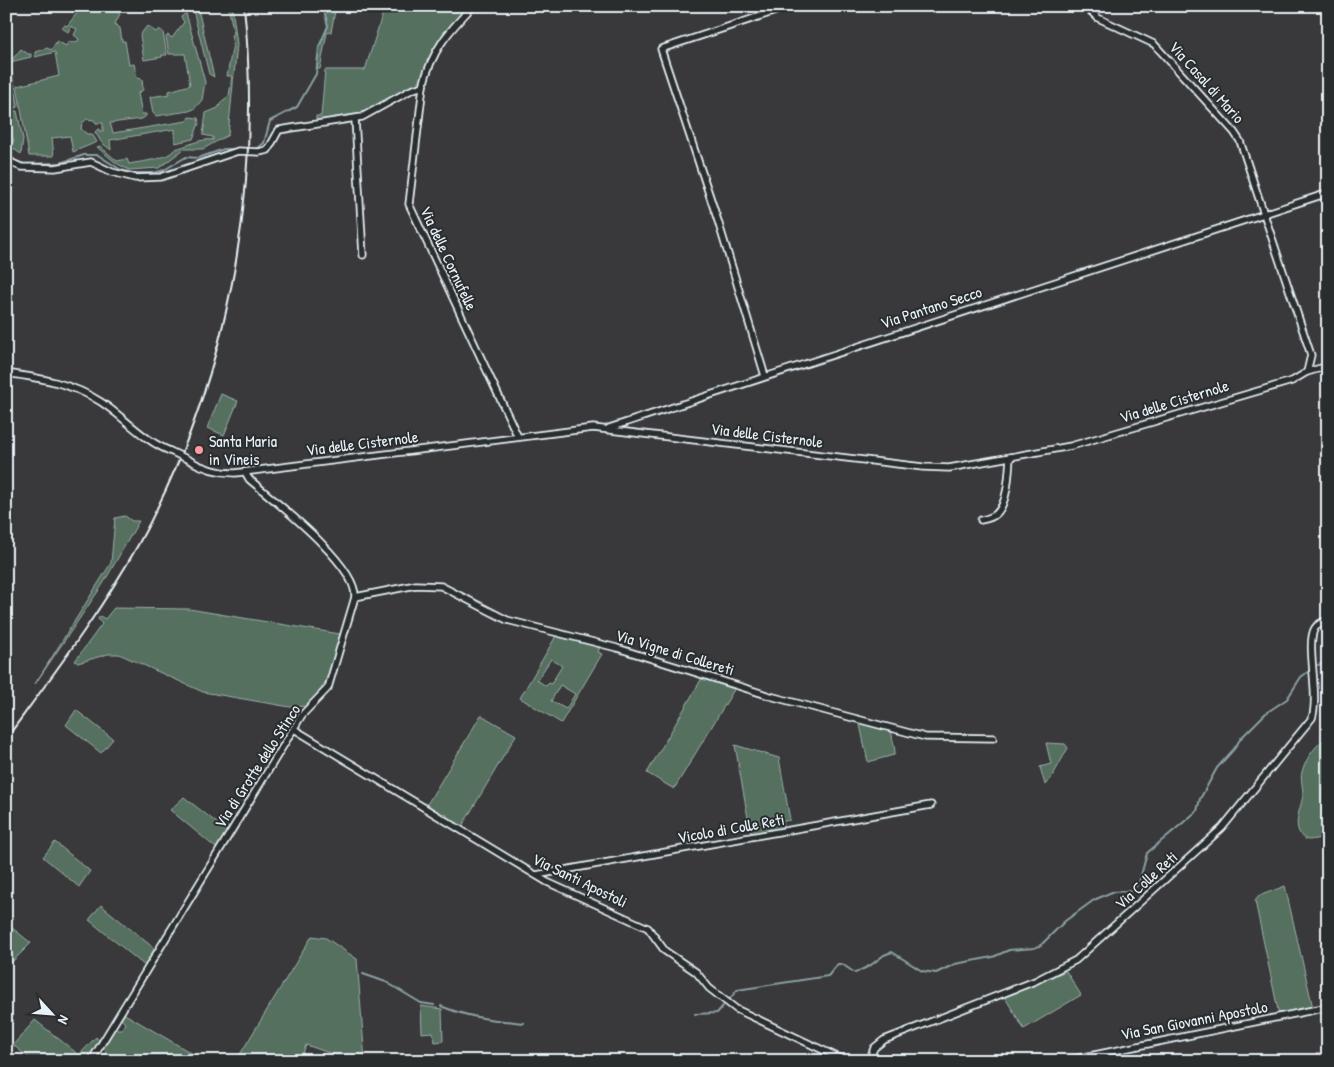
<svg xmlns="http://www.w3.org/2000/svg" width="1334" height="1067" font-family="'Patrick Hand',sans-serif">
<rect width="100%" height="100%" fill="#39383a"/>
<filter id="ink" filterUnits="userSpaceOnUse"><feTurbulence type="fractalNoise" baseFrequency=".02" numOctaves="2"/><feDisplacementMap in="SourceGraphic" scale="10" xChannelSelector="R" yChannelSelector="G"/><feConvolveMatrix kernelMatrix="1 2 1 2 8 2 1 2 1" color-interpolation-filters="sRGB"/></filter>
<g filter="url(#ink)">
<!-- green -->
<g fill="#55705f" stroke="#9eb0ac" fill-rule="evenodd">
<path d="M82,6H108L120,14L115,24L120,28L122,41H125L129,65L134,64L137,78L142,79L143,90L138,93L142,114H146V116L142,119L110,123L113,133L187,121L189,117L198,118L199,123L193,139L175,143V129L110,140L111,150L102,143L95,132L99,128V131H103V123H96L94,120L87,119L82,123L81,129L87,134H92L97,142L73,152L70,136L52,138L54,156H29L17,86L59,76L55,52L35,57V52L47,48L51,50L57,41L66,46L69,41L72,43L78,41L79,39L74,35L77,29L71,26L68,32L62,28L64,25L67,26L77,13L74,10L75,8L79,10Z"/>
<path d="M196,6H201L198,9L214,77L209,74L193,10Z"/>
<path d="M228,6H232L237,44L228,135L203,149H184L159,168L129,170L116,163L97,147L100,146L117,161L127,159L129,164C143,161 167,160 175,149C188,146 200,138 213,140V137L203,135L206,113L218,108L222,101L229,96L232,76H227L233,44L231,35L234,34Z"/>
<path d="M323,6H336L331,32L327,33L320,69H317L319,47L328,26Z"/>
<path d="M385,6H469L443,33L422,78L411,89L365,115L316,123V116H321L325,70H365Z"/>
<path d="M186,13L205,82L202,100L194,109L189,111L156,116L153,113L150,97L169,94V91L190,85L185,54H169L166,37L168,35L172,38L184,22L181,17Z"/>
<path d="M147,26L156,32L159,29L163,32L167,55H162V57L144,60L140,35Z"/>
<path d="M21,49L28,54H31V57L10,62L18,104V107L12,109L6,85V58L11,61Z"/>
<path d="M13,111H17L23,139L21,154L6,144V140L7,142H14L8,118L14,116Z"/>
<path d="M221,394L238,401L224,435L207,428Z"/>
<path d="M125,516L132,521H139L103,584L35,684L111,563L115,518Z"/>
<path d="M114,608L189,609L340,634C332,664 330,684 307,706L290,707L203,692L119,654H108L78,663L75,661L102,624L98,619L100,616L105,619Z"/>
<path d="M556,636L600,647L598,652L602,654L561,723L520,698ZM551,659L562,666L551,684L549,683L546,686L537,680ZM560,685L575,694L566,709L551,701Z"/>
<path d="M702,678L735,688L674,789L647,773Z"/>
<path d="M76,710L113,739L101,753L66,725Z"/>
<path d="M481,715L516,735L461,828L446,819L447,815L444,813L441,815L426,806Z"/>
<path d="M865,724L891,730L895,751L894,755L868,762L860,725Z"/>
<path d="M1324,740L1328,743V836C1322,837 1309,842 1305,839C1290,828 1301,809 1303,795C1303,787 1300,778 1302,772C1304,762 1316,744 1324,740Z"/>
<path d="M1046,743L1065,744L1068,748L1052,777L1045,785L1040,767L1051,764Z"/>
<path d="M735,745L779,758L790,820L784,821L782,829L751,835Z"/>
<path d="M184,797L227,831L216,848L170,810Z"/>
<path d="M55,842L90,871L79,887L43,857Z"/>
<path d="M1285,886L1313,1008L1279,1015L1255,901L1259,896Z"/>
<path d="M101,905L155,949L145,966L89,920Z"/>
<path d="M6,923L31,943L8,966L6,959L10,955L6,951Z"/>
<path d="M312,936L326,938L357,959L365,1061H353L306,1045L300,1061H236Z"/>
<path d="M1066,971L1081,995L1024,1029L1004,996Z"/>
<path d="M421,1006L442,1009L443,1041L435,1042L433,1032L422,1033Z"/>
<path d="M123,1013L205,1061H95L99,1054L104,1055L106,1052L102,1048L114,1029H122L125,1023L120,1018Z"/>
<path d="M35,1020L79,1055L96,1037L99,1040L88,1061H33L13,1045Z"/>
</g>
<g fill="none" stroke-linecap="round" stroke-linejoin="round">
<!-- stream -->
<g stroke="#8ba1a5" stroke-width="2">
<path d="M257,149L264,143L270,121L297,107L316,74L319,47L328,26L323,6"/>
<path d="M6,152L16,161L24,164L60,163L84,155H98L121,170L133,173H154L164,170L186,157L198,158L224,149H237"/>
<path d="M1318,665L1328,662"/>
<path d="M363,974L386,982L421,1003L434,1005"/>
<path d="M729,1000L737,990L828,976L838,964H842L855,973L871,965L884,955L892,952L922,971L936,973L955,964L993,957L1009,950L1034,948L1041,945L1065,921L1094,900L1112,892L1131,891L1139,883L1147,853L1197,811L1200,799L1217,768L1234,749L1241,738L1266,713L1287,699L1301,677L1309,671"/>
<path d="M441,1006C468,1018 496,1020 524,1023"/>
<path d="M695,1014L717,1013L723,1006"/>
</g>
<defs>
<g id="street">
<path d="M473,6C448,32 432,50 423,86L409,204L518,437"/>
<path d="M355,119L363,255"/>
<path d="M6,160L21,167L55,168L91,162L112,172L135,178L161,177L238,151L259,152L268,150L279,130L362,117L411,90L423,86"/>
<path d="M1307,372L1328,366"/>
<path d="M6,373C40,378 72,383 101,402C124,417 144,441 170,451"/>
<path d="M765,376L718,221L661,49L791,6"/>
<path d="M609,428L1264,214L1240,141L1234,132L1154,44L1098,18L1085,6"/>
<path d="M187,459C202,468 218,473 235,473L593,428L923,467L949,468L1071,446L1292,381L1307,372L1311,355L1264,214L1328,193"/>
<path d="M981,520C986,519 992,518 996,514C1008,504 1009,472 1010,457"/>
<path d="M355,597L416,585L441,586L507,620L617,648L770,696L925,737L993,738"/>
<path d="M294,729L547,882L648,928L665,951L696,972L709,988L736,1009L846,1061"/>
<path d="M536,875L931,805"/>
<path d="M91,1061L302,715L328,688L355,597C357,564 273,500 249,479L245,472"/>
<path d="M869,1061L874,1048L884,1040L1035,981L1076,960L1222,828L1312,718C1320,695 1305,643 1315,628C1318,623 1323,622 1328,620"/>
<path d="M1065,1061L1328,1007"/>
</g>
</defs>
<!-- street casing -->
<use href="#street" stroke="#e8f1f8" stroke-width="9"/>
<!-- street -->
<use href="#street" stroke="#2a2d2e" stroke-width="5.5"/>
<!-- rail -->
<path stroke="#e8f1f8" stroke-width="2" d="M6,739C52,676 100,613 138,545C228,382 263,191 244,6"/>
<defs>
<path id="street-bridge" d="M170,451L187,459"/>
</defs>
<!-- street-bridge casing -->
<use href="#street-bridge" stroke="#e8f1f8" stroke-width="9" stroke-linecap="butt"/>
<!-- street-bridge -->
<use href="#street-bridge" stroke="#2a2d2e" stroke-width="5.5"/>
</g>
</g>
<!-- markers -->
<circle fill="#ff9aa2" stroke="#2a2d2e" stroke-width="2" cx="199" cy="450" r="5"/>
<g text-anchor="middle" stroke-width="4" stroke-linejoin="round" paint-order="stroke">
<!-- street labels -->
<g font-size="16" fill="#e8f1f8" stroke="#2a2d2e">
<text transform="translate(1207 82) rotate(48)" y="6">Via Casal di Mario</text>
<text transform="translate(449 258) rotate(65)" y="6">Via delle Cornufelle</text>
<text transform="translate(931 307) rotate(-18)" y="6">Via Pantano Secco</text>
<text transform="translate(1174 401) rotate(-17)" y="6">Via delle Cisternole</text>
<text transform="translate(767 435) rotate(7)" y="6">Via delle Cisternole</text>
<text transform="translate(362 443) rotate(-7)" y="6">Via delle Cisternole</text>
<text transform="translate(675 652) rotate(17)" y="6">Via Vigne di Collereti</text>
<text transform="translate(257 766) rotate(-57)" y="6">Via di Grotte dello Stinco</text>
<text transform="translate(731 828) rotate(-10)" y="6">Vicolo di Colle Reti</text>
<text transform="translate(580 880) rotate(26)" y="6">Via Santi Apostoli</text>
<text transform="translate(1146 880) rotate(-42)" y="6">Via Colle Reti</text>
<text transform="translate(1194 1020) rotate(-11)" y="6">Via San Giovanni Apostolo</text>
</g>
<!-- poi labels -->
<g font-size="16" fill="#e8f1f8" stroke="#2a2d2e" text-anchor="start">
<text x="209" y="447">Santa Maria<tspan x="209" dy="18">in Vineis</tspan></text>
</g>
</g>
<!-- margin -->
<rect width="1334" height="1067" fill="none" stroke="#2a2d2e" stroke-width="25"/>
<rect x="12" y="12" width="1309" height="1042" fill="none" stroke="#e8f1f8" stroke-width="2" filter="url(#ink)"/>
<!-- north arrow -->
<g transform="translate(52 1014) rotate(116)" stroke="#2a2d2e" stroke-width="4" paint-order="stroke">
<path d="M0-4L9 19L0 12L-9 19Z" fill="#e8f1f8"/>
<text y="-8" font-size="14" font-weight="bold" text-anchor="middle" fill="#e8f1f8">N</text>
</g>
</svg>
